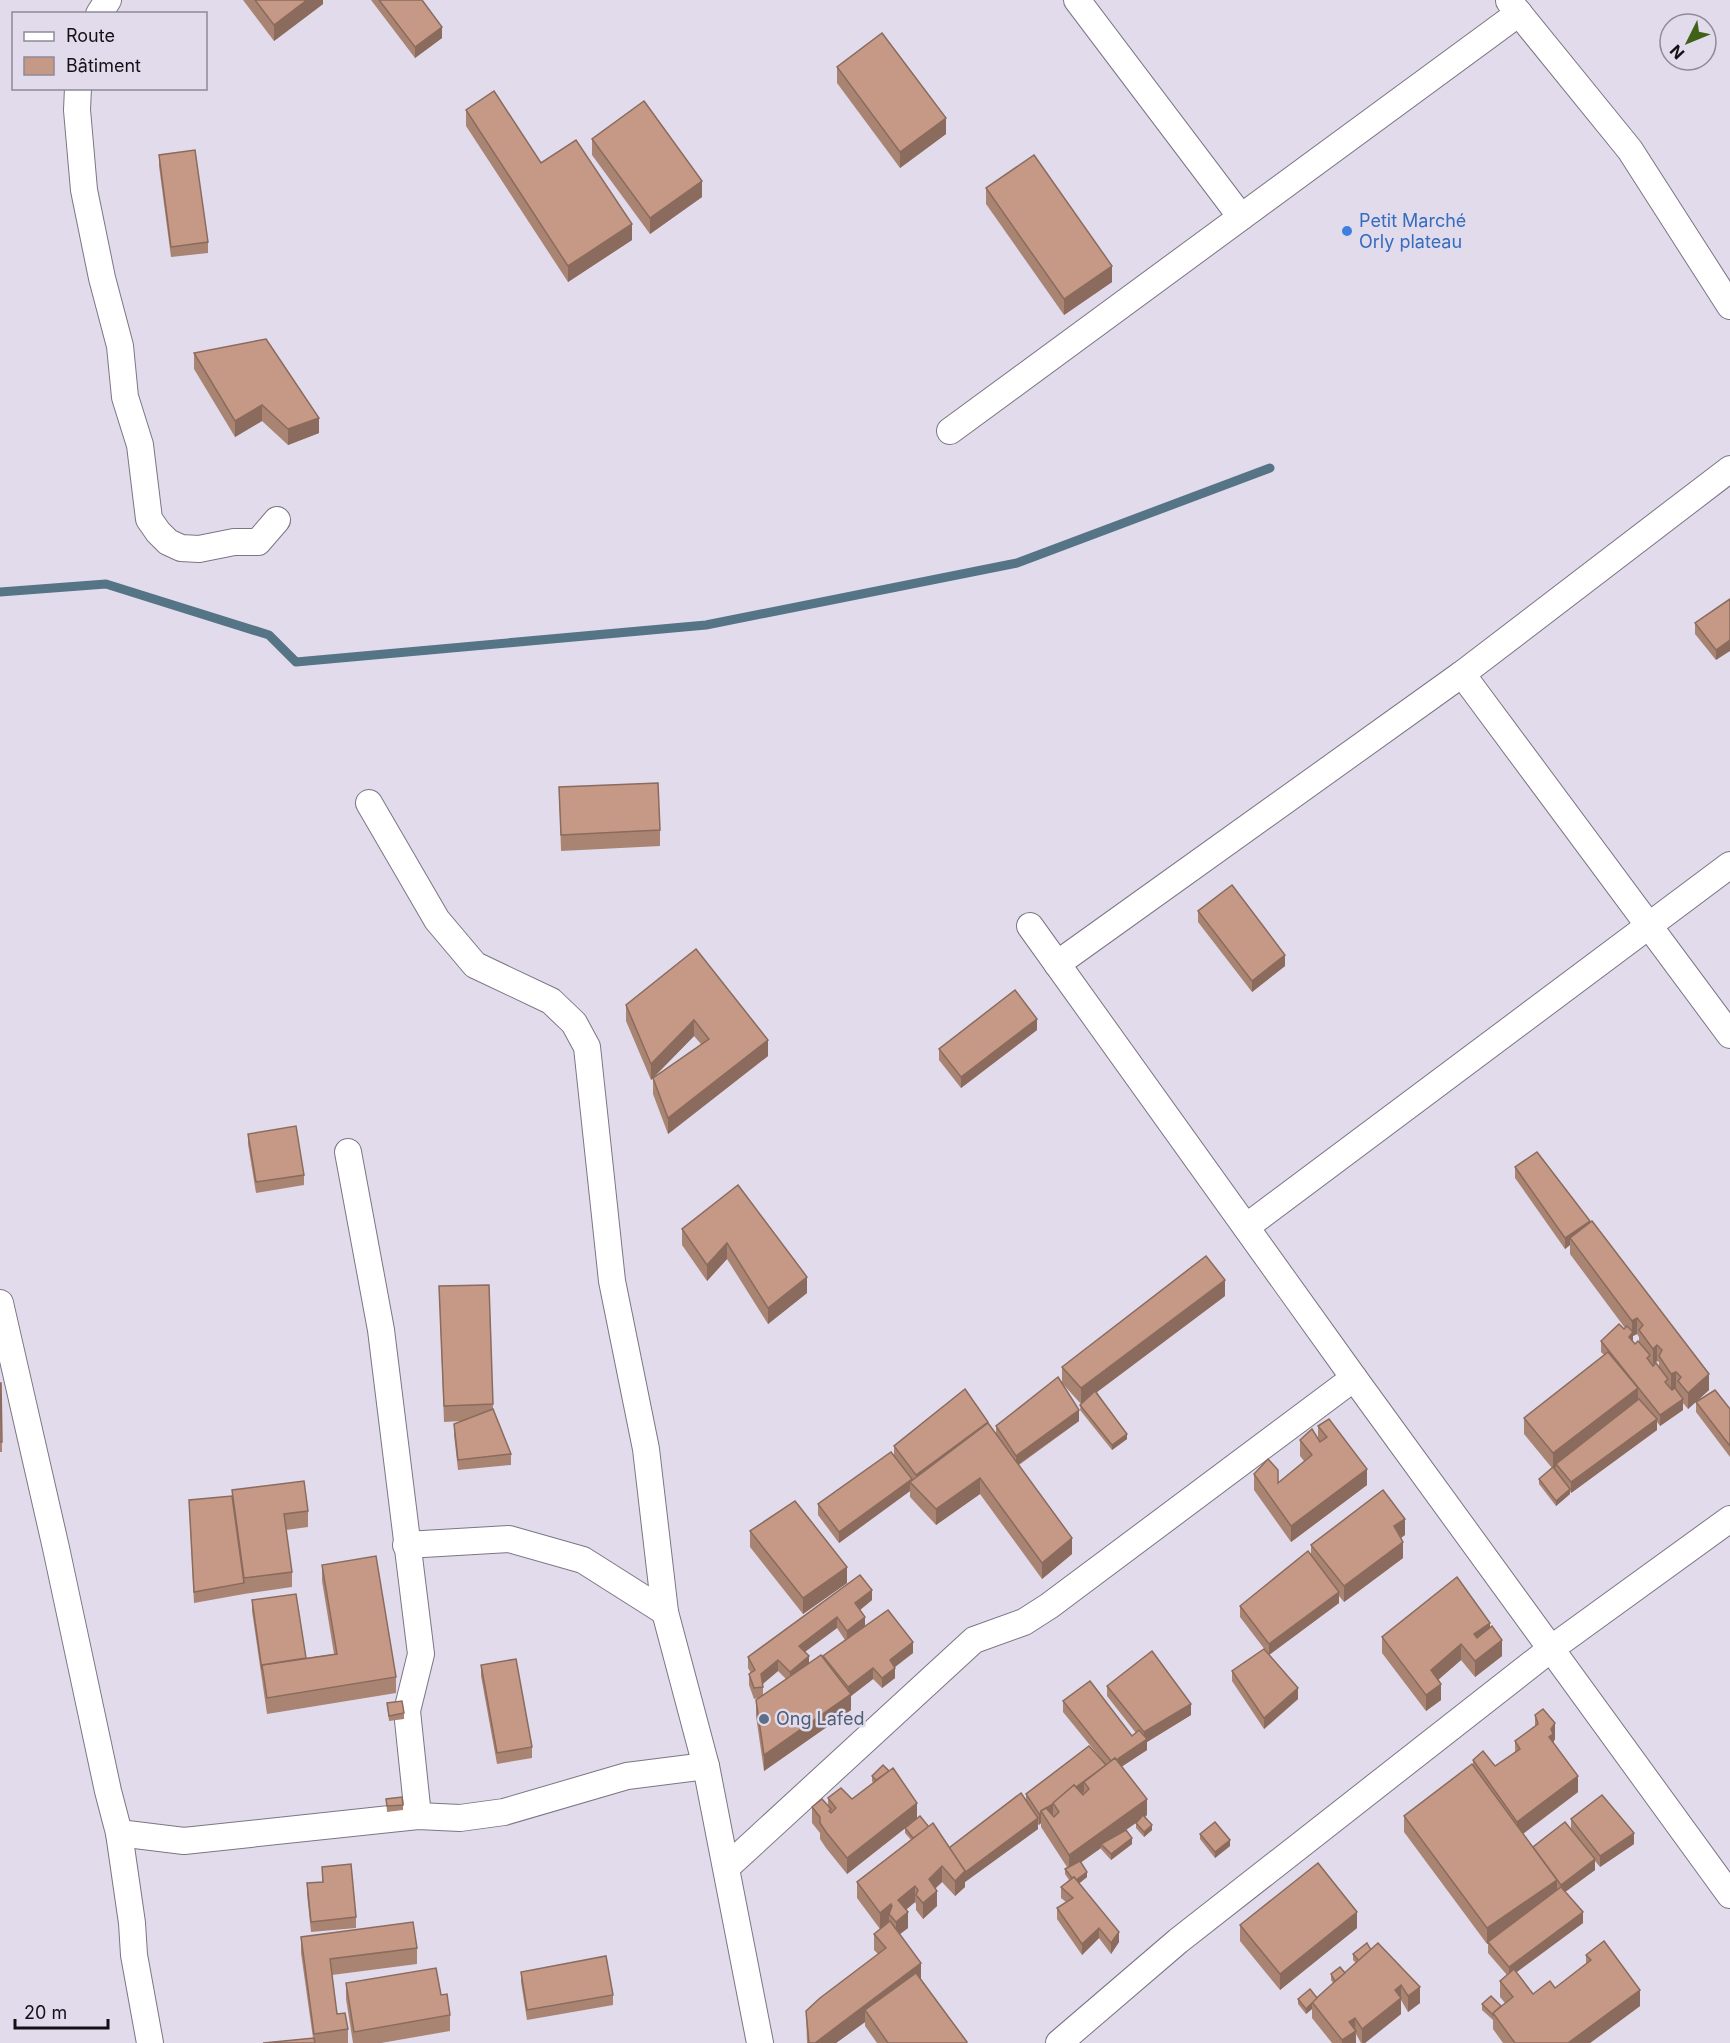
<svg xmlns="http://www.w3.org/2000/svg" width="1730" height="2043" font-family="Inter,sans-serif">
<rect width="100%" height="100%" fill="#e2dbec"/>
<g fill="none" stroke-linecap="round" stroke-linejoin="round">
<!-- stream -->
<path stroke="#557486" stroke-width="9" d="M0,592L106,584L269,635L296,662L706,625L1017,563L1270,468"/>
<defs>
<g id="minor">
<path d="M1077,0L1241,217"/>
<path d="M1509,1L1630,150L1730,306"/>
<path d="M99,14L108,0"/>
<path d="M78,88L77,110L84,190L102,278L120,346L125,397L140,445L149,519L158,532L168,542L181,548L199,549L234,542H258L277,520"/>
<path d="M950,431L1519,13"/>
<path d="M1462,674L1730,1035"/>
<path d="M369,803L437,920L475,965L551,1001L574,1023L587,1047L612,1281L646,1449L665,1612L706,1766L760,2043"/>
<path d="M1030,926L1354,1378L1730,1895"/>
<path d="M1057,964L1462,674L1730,469"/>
<path d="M348,1152L381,1330L421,1654L407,1711L418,1816"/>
<path d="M1246,1227L1730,865"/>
<path d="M0,1303L56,1548L108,1791L119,1833L132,1923L134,1955L150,2043"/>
<path d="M406,1545L509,1539L583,1560L665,1612"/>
<path d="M119,1833L184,1841L418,1816L460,1818L504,1812L627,1776L706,1766"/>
<path d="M727,1867L974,1640L1024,1622L1049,1606L1354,1378"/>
<path d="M1059,2043L1178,1941L1552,1648L1730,1519"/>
</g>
</defs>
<!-- minor casing -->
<use href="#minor" stroke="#7c7584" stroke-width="28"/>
<!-- minor -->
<use href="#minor" stroke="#fff" stroke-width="26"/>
</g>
<!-- wall -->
<g fill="#a98472" fill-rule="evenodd">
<path d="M243,0H323V4L274,41Z"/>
<path d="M371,0H422L442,38L415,58Z"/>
<path d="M837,67L946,134L900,168L837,83Z"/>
<path d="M466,110L541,163L632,240L568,282L466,126Z"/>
<path d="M592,139L702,197L650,234L592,155Z"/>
<path d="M159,155L208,242V253L171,257L159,166Z"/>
<path d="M986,188L1112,282L1064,315L986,204Z"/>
<path d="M194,353L319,433L288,445L262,421L235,437L194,369Z"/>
<path d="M1730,599L1716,660L1695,634V623Z"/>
<path d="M559,787L660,830V846L561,851Z"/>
<path d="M1198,911L1285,966L1252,992L1198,922Z"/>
<path d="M696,949L768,1056L668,1134L653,1094V1078L701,1044L694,1036L651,1080L626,1021V1005Z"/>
<path d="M1037,1030L961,1088L939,1060V1049Z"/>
<path d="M248,1134L304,1175V1185L256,1193L248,1144Z"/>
<path d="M1515,1167L1590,1223L1709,1390L1696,1402L1730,1409V1457L1696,1412V1402L1688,1409L1683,1403V1410L1660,1426L1657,1422V1430L1571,1493L1570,1491V1494L1556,1506L1539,1484V1479L1552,1468L1524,1434V1418L1604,1355L1601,1352V1341L1625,1328L1570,1254V1245L1565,1249L1515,1178ZM1637,1334L1639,1337V1342L1635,1344L1633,1342V1336ZM1657,1361L1659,1362V1368L1653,1366L1650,1363V1362L1653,1365Z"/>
<path d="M738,1185L807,1293L768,1324L727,1259L707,1281L682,1245V1229Z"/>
<path d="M489,1285L493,1409L511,1454V1465L458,1470L454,1435V1424L462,1421L444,1422L439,1286Z"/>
<path d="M1225,1296L1097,1392L1127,1439L1112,1450L1080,1410L1081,1404L1062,1383V1367Z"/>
<path d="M0,1383H1L2,1452H0Z"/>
<path d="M1079,1421L1019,1465L1072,1554L1042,1579L980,1494L936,1525L910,1497V1491L839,1543L818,1515V1504L894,1456V1446L988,1423L996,1434V1426Z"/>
<path d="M1318,1426L1367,1485L1291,1542L1254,1490V1474L1278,1483L1304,1461L1300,1456V1440L1318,1439Z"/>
<path d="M232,1490L308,1511V1527L286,1530L292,1572V1587L244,1594L194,1603L189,1500L232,1496Z"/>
<path d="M750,1531L847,1583L803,1614L750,1547Z"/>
<path d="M1405,1535L1401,1538L1403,1558L1344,1602L1339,1596V1603L1269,1655L1240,1617V1606L1311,1556V1545Z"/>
<path d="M322,1565L396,1677V1693L267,1714L252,1611V1600L306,1658L334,1654L322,1581Z"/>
<path d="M872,1600L860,1610L865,1626L913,1653L894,1667L895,1678L882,1688L873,1679L851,1696V1710L764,1771L756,1716V1700L759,1698L754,1699L749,1685V1674L751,1673L748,1668V1657ZM837,1628L845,1640L823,1657L809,1664L805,1652ZM778,1671L786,1679L763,1695V1684Z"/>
<path d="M1490,1627L1502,1656L1475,1677L1461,1660L1438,1680L1441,1700L1426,1711L1382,1653V1637Z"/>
<path d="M481,1665L532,1747V1758L497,1764L481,1676Z"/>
<path d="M1232,1671L1298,1699L1264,1729L1232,1681Z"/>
<path d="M1107,1686L1191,1715L1147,1742V1750L1121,1767L1147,1815L1145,1817L1152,1830L1144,1837L1136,1828V1823L1126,1830L1132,1844L1111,1860L1101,1849V1848L1081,1862L1087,1877L1079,1883L1119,1942L1111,1954L1099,1938L1082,1955L1057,1919V1908L1066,1902L1061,1898V1887L1069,1880L1065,1874V1869L1067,1867L1041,1827V1823L1039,1825L1038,1824V1829L965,1882V1887L955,1896L942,1882L936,1888L937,1906L923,1919L916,1910V1904L915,1902L906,1910L908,1928L900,1934L921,1979L967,2043H877L865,2026V2022L836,2043H807L806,2011L878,1954L874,1950V1934L880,1929L857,1898V1882L911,1840L905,1833V1828L847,1874L826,1848L820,1839V1833L812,1823V1807L828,1805V1798L852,1799L873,1783L872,1781V1776L917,1818L929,1827L949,1848L1026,1800V1794L1102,1760L1063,1712V1701L1132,1736L1136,1733L1107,1696Z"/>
<path d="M387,1703L404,1713V1719L389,1721Z"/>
<path d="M1535,1715L1555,1739L1553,1742L1578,1792L1523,1834L1533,1847L1571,1830V1819L1634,1844L1600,1867L1595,1861V1870L1565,1892L1583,1923L1516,1972L1533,1994L1555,1988L1586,1964V1955L1640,2006L1590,2043H1503L1493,2029V2020L1482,2010V2004L1501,2006L1505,2003L1500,1997V1981L1507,1975L1488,1953V1943L1487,1944L1404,1832V1816L1473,1766V1760L1495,1766L1515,1752V1741L1535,1726Z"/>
<path d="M386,1799L403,1805V1810L387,1812Z"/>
<path d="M1200,1834L1230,1846L1215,1858L1200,1839Z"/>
<path d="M322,1867L356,1917V1928L311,1932L307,1894V1883L322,1882Z"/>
<path d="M1240,1925L1357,1928L1280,1990L1240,1941Z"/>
<path d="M301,1937L417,1948V1964L332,1975L337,2014L348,2029V2043H263L313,2038L301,1953Z"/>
<path d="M1371,1950L1420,2003L1408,2012L1401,2000V2014L1365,2043H1361L1356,2034V2043H1332L1312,2018V2009L1306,2014L1298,2004V1999L1317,1998L1333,1983L1331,1980V1974L1345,1973L1356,1963L1353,1960V1954Z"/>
<path d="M521,1972L613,1995V2005L527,2020L521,1982Z"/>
<path d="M346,1983L441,1995L450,2015V2031L381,2043H353L346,1999Z"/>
</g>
<!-- shaded-wall -->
<g fill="#8a6b5d">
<path d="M307,0H323V4L274,41V25Z"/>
<path d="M442,27V38L415,58V47Z"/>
<path d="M946,118V134L900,168V152Z"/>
<path d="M702,181V197L650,234V218Z"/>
<path d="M632,224V240L568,282V266Z"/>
<path d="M1112,266V282L1064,315V299Z"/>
<path d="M262,405V421L235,437V421Z"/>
<path d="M319,418V433L288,445V429Z"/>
<path d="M1730,640V651L1716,660V650Z"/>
<path d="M1285,955V966L1252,992V981Z"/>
<path d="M1037,1019V1030L961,1088V1077Z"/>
<path d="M694,1020V1036L651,1080V1064Z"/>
<path d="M768,1040V1056L668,1134V1118Z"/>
<path d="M1590,1221V1232L1570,1238V1245L1565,1249V1238Z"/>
<path d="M727,1243V1259L707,1281V1265Z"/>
<path d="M807,1277V1293L768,1324V1308Z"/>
<path d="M1225,1280V1296L1081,1404V1388Z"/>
<path d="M1637,1318V1334L1633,1336V1343L1629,1337L1632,1333V1321Z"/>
<path d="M1657,1345V1361L1653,1365V1349Z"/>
<path d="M1676,1372V1388L1671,1390V1374Z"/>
<path d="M1709,1374V1390L1688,1409V1393Z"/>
<path d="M1638,1388V1404L1556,1464V1467L1553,1469V1453Z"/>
<path d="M1683,1399V1410L1660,1426V1415Z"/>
<path d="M1079,1410V1421L1016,1466V1456Z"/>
<path d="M1657,1419V1430L1571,1493V1482Z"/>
<path d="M988,1422V1433L916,1486V1475Z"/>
<path d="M1127,1434V1439L1112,1450V1445Z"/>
<path d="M1367,1469V1485L1291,1542V1526Z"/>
<path d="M980,1478V1494L936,1525V1509Z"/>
<path d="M912,1479V1483L910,1482V1491L839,1543V1532Z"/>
<path d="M1570,1489V1494L1556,1506V1501Z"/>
<path d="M1405,1519V1535L1394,1542V1526Z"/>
<path d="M1072,1538V1554L1042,1579V1563Z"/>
<path d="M1403,1542V1558L1344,1602V1586Z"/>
<path d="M847,1567V1583L803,1614V1598Z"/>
<path d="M872,1590V1600L855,1614V1603Z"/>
<path d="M1339,1592V1603L1269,1655V1644Z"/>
<path d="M837,1617V1628L799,1656V1646Z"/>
<path d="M865,1617V1627L847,1642V1631Z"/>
<path d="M1490,1623V1638L1474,1650V1634Z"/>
<path d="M1502,1640V1656L1475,1677V1661Z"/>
<path d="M913,1642V1653L890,1671V1660Z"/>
<path d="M1461,1644V1660L1431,1686V1670Z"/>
<path d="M809,1656V1667L790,1683V1672Z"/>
<path d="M778,1660V1671L761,1685V1674Z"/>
<path d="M873,1668V1679L851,1696V1710L764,1771V1755L848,1696V1687Z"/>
<path d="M895,1668V1678L882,1688V1678Z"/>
<path d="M1441,1684V1700L1426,1711V1695Z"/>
<path d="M1298,1688V1699L1264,1729V1718Z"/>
<path d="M1191,1704V1715L1147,1742V1750L1112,1773V1762L1144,1741V1732Z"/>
<path d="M1555,1723V1739L1553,1743L1549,1737L1551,1729Z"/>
<path d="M1106,1765L1084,1782V1792L1058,1811L1053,1804Z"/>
<path d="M1578,1776V1792L1517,1838V1822Z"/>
<path d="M1147,1799V1815L1103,1846L1101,1844V1848L1069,1871V1855Z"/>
<path d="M917,1803V1819L847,1874V1858Z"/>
<path d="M1053,1804V1814L1046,1820L1042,1812Z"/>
<path d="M1041,1813V1823L1039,1825V1814Z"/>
<path d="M1038,1818V1829L965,1882V1887L955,1896V1881L965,1871Z"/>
<path d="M1152,1825V1830L1144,1837V1832Z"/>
<path d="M1634,1833V1844L1600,1867V1856Z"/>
<path d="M1132,1838V1844L1111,1860V1854Z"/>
<path d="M1230,1840V1846L1215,1858V1852Z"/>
<path d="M1595,1859V1870L1561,1895V1885Z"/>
<path d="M942,1866V1882L929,1894V1879Z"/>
<path d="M1087,1872V1877L1075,1887V1881Z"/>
<path d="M1557,1880V1895L1487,1944V1928Z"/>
<path d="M915,1886V1902L898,1916V1900Z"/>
<path d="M937,1891V1906L923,1919V1903Z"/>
<path d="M891,1904V1916L889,1914V1921L880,1929V1913Z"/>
<path d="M908,1912V1928L896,1937V1922Z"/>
<path d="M1357,1912V1928L1280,1990V1974Z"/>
<path d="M1583,1912V1923L1509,1978V1967Z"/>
<path d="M1099,1928V1938L1082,1955V1944Z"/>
<path d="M1119,1932V1942L1111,1954V1943Z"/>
<path d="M921,1963V1979L865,2010V2022L836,2043H815Z"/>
<path d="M1401,1985V2014L1365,2043H1362V2029L1395,1990Z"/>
<path d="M1420,1987V2003L1408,2012V1996Z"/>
<path d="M1640,1990V2006L1590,2043H1568Z"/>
<path d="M1312,2003V2009L1306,2014V2009Z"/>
<path d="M1355,2018L1356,2043H1342V2040L1349,2022Z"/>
</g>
<!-- building -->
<g fill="#c59985" stroke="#8a6b5d" stroke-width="1.5">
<path d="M255,0H307L274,25Z"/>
<path d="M379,0H422L442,27L415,47Z"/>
<path d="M882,33L946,118L900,152L837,67Z"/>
<path d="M494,91L541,163L576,140L632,224L568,266L466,110Z"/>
<path d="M644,101L702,181L650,218L592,139Z"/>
<path d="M195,150L208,242L171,247L159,155Z"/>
<path d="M1034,155L1112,266L1064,299L986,188Z"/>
<path d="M266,339L319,418L288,429L262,405L235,421L194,353Z"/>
<path d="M1730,599V640L1716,650L1695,623Z"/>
<path d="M658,783L660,830L561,835L559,787Z"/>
<path d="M1232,885L1285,955L1252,981L1198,911Z"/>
<path d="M696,949L768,1040L668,1118L653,1078L709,1039L694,1020L651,1064L626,1005Z"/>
<path d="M1015,990L1037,1019L961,1077L939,1049Z"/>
<path d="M296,1126L304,1175L256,1182L248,1134Z"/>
<path d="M1537,1152L1590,1221L1565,1238L1515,1167Z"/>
<path d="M738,1185L807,1277L768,1308L727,1243L707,1265L682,1229Z"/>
<path d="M1592,1221L1709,1374L1688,1393L1678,1381L1681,1377L1676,1372L1671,1374L1659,1356L1662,1350L1657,1345L1653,1349L1639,1330L1643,1325L1637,1318L1632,1321L1570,1238Z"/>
<path d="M1206,1256L1225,1280L1081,1388L1062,1367Z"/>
<path d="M489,1285L493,1404L444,1406L439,1286Z"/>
<path d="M1619,1324L1624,1329L1627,1326L1633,1332L1629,1337L1635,1344L1638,1341L1650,1355L1647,1358L1653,1366L1656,1363L1668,1379L1665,1382L1672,1390L1675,1388L1683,1399L1660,1415L1601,1341Z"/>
<path d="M1608,1352L1638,1388L1553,1453L1524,1418Z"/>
<path d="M1058,1377L1079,1410L1016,1456L996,1426Z"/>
<path d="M0,1383H1L2,1442H0Z"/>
<path d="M965,1389L988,1422L916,1475L894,1446Z"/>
<path d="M1715,1390L1730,1409V1446L1696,1402Z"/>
<path d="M1095,1391L1127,1434L1112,1445L1080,1405Z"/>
<path d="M1639,1399L1657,1419L1571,1482L1556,1464Z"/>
<path d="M493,1409L511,1454L458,1460L454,1424Z"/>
<path d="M1329,1419L1367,1469L1291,1526L1254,1474L1268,1459L1278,1470V1483L1312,1455L1300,1440L1312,1429L1320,1442L1327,1437L1318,1426Z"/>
<path d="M988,1423L1072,1538L1042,1563L980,1478L936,1509L910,1482Z"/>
<path d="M891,1452L912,1479L839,1532L818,1504Z"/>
<path d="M1553,1467L1570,1489L1556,1501L1539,1479Z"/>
<path d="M304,1481L308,1511L284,1514L292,1572L244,1578L232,1490Z"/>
<path d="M1383,1490L1405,1519L1394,1526L1403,1542L1344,1586L1311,1545Z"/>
<path d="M232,1496L244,1583L194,1592L189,1500Z"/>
<path d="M795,1501L847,1567L803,1598L750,1531Z"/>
<path d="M1308,1551L1339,1592L1269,1644L1240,1606Z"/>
<path d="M376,1556L396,1677L267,1698L262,1665L337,1654L322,1565Z"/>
<path d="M860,1575L872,1590L855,1603L865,1617L847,1631L837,1617L799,1646L809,1656L790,1672L778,1660L761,1674L763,1687L754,1688L749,1674L755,1670L748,1657Z"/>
<path d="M1457,1577L1490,1623L1474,1634L1477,1638L1492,1626L1502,1640L1475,1661L1461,1644L1431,1670L1441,1684L1426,1695L1382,1637Z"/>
<path d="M296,1594L306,1658L262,1665V1670L252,1600Z"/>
<path d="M888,1610L913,1642L890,1660L895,1668L882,1678L873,1668L848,1687L823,1656Z"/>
<path d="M1264,1649L1298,1688L1264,1718L1232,1671Z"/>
<path d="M1152,1651L1191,1704L1144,1732L1107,1686Z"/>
<path d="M821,1655L851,1694L764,1755L756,1700Z"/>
<path d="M516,1659L532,1747L497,1753L481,1665Z"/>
<path d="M1090,1681L1132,1736L1139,1730L1147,1739L1116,1760L1115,1758L1111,1761L1063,1701Z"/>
<path d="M402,1701L404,1713L389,1716L387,1703Z"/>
<path d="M1543,1709L1555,1723L1551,1729L1553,1734L1549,1737L1578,1776L1517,1822L1473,1760L1483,1751L1495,1766L1520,1749L1515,1741L1538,1724L1535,1715Z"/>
<path d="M1089,1746L1106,1765L1076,1787L1074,1785L1053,1804L1041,1811L1042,1812L1039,1814L1026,1794Z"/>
<path d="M1115,1758L1147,1799L1069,1855L1041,1811L1046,1808L1054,1817L1059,1812L1053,1803L1074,1785L1083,1795L1089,1789L1084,1782Z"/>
<path d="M1472,1764L1557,1880L1487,1928L1404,1816Z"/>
<path d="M883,1765L889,1771L876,1780L872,1776Z"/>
<path d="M893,1768L917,1803L847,1858L826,1832L820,1823V1817L812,1807L822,1799L831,1809L829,1811L831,1813L836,1808L828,1798L841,1788L852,1799Z"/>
<path d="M1021,1793L1038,1818L964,1873L965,1871L949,1848Z"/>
<path d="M1602,1795L1634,1833L1600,1856L1571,1819Z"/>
<path d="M402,1797L403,1805L387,1806L386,1799Z"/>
<path d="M1143,1815L1152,1825L1144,1832L1136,1823Z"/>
<path d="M920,1816L929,1827L913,1838L905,1828Z"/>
<path d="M1215,1822L1230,1840L1215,1852L1200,1834Z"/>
<path d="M1565,1822L1595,1859L1561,1885L1533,1847Z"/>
<path d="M933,1823L965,1871L955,1881L942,1866L929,1879L937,1891L923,1903L916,1895L918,1890L915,1886L898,1900L908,1912L896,1922L889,1914L892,1906L891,1904L880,1913L857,1882Z"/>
<path d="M1126,1830L1132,1838L1111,1854L1101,1844Z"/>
<path d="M1080,1861L1087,1872L1076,1880L1074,1877L1072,1878L1065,1869Z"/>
<path d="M1318,1863L1357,1912L1280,1974L1240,1925Z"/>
<path d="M351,1864L356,1917L311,1922L307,1883L323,1882L322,1867Z"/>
<path d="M1074,1877L1119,1932L1111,1943L1099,1928L1082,1944L1057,1908L1073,1898L1061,1887Z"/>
<path d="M1561,1887L1583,1912L1509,1967L1488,1942Z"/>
<path d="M890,1921L921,1963L815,2043H809L806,2011L820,1998L886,1948L874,1934Z"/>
<path d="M413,1922L417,1948L330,1959L337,2014L345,2013L348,2029L314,2034L301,1937Z"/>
<path d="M1604,1941L1640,1990L1568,2043H1515L1493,2013L1513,1997L1500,1981L1514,1969L1533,1994L1550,1981L1555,1988L1591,1960L1586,1955Z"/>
<path d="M1367,1943L1371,1950L1359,1961L1353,1954Z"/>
<path d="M1378,1943L1420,1987L1408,1996L1401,1985L1395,1990L1401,1998L1362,2029L1355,2018L1349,2022L1356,2031L1342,2040L1312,2002Z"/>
<path d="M606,1956L613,1995L527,2010L521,1972Z"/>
<path d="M1340,1967L1345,1973L1335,1981L1331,1974Z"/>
<path d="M436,1968L441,1995L447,1994L450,2015L354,2032L346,1983Z"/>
<path d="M916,1973L967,2042L966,2043H888L865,2010Z"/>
<path d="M1310,1989L1317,1998L1306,2009L1298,1999Z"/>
<path d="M1491,1996L1501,2006L1493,2013V2015L1482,2004Z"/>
<path d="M314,2038L315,2043H263Z"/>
</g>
<!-- markers -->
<circle fill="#3f7fe0" stroke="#e2dbec" stroke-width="2" cx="1347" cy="231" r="6"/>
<circle fill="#5c6f8a" stroke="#e2dbec" stroke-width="2" cx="764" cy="1719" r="6"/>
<g text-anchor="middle" stroke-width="5" stroke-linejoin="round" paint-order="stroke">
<!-- shop labels -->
<g font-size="18" fill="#366cbe" stroke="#e2dbec" text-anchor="start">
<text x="1359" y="227">Petit Marché<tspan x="1359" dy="21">Orly plateau</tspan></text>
</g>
<!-- service labels -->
<g font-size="18" fill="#4e5e75" stroke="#e2dbec" text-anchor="start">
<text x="776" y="1725">Ong Lafed</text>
</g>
</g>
<!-- legend -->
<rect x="12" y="12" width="195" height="78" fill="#e2dbec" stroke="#8f8a96" stroke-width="1.5"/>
<rect x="24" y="32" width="30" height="9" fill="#ffffff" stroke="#8f8a96" stroke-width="1.5"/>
<text x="66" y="42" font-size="18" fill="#131116">Route</text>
<rect x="24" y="57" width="30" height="18" fill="#c59985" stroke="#8f8a96" stroke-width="1.5"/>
<text x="66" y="72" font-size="18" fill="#131116">Bâtiment</text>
<!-- north arrow -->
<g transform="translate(1688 42) rotate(227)"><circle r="28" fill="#e2dbec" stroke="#8f8a96" stroke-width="1.5"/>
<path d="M0-4.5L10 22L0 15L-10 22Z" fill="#3f6218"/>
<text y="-9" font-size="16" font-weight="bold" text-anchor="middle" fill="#131116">N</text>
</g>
<!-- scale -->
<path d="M15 2019v9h93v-9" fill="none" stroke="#131116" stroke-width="3"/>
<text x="24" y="2019" font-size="18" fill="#131116" stroke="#e2dbec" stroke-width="4.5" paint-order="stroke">20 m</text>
</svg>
